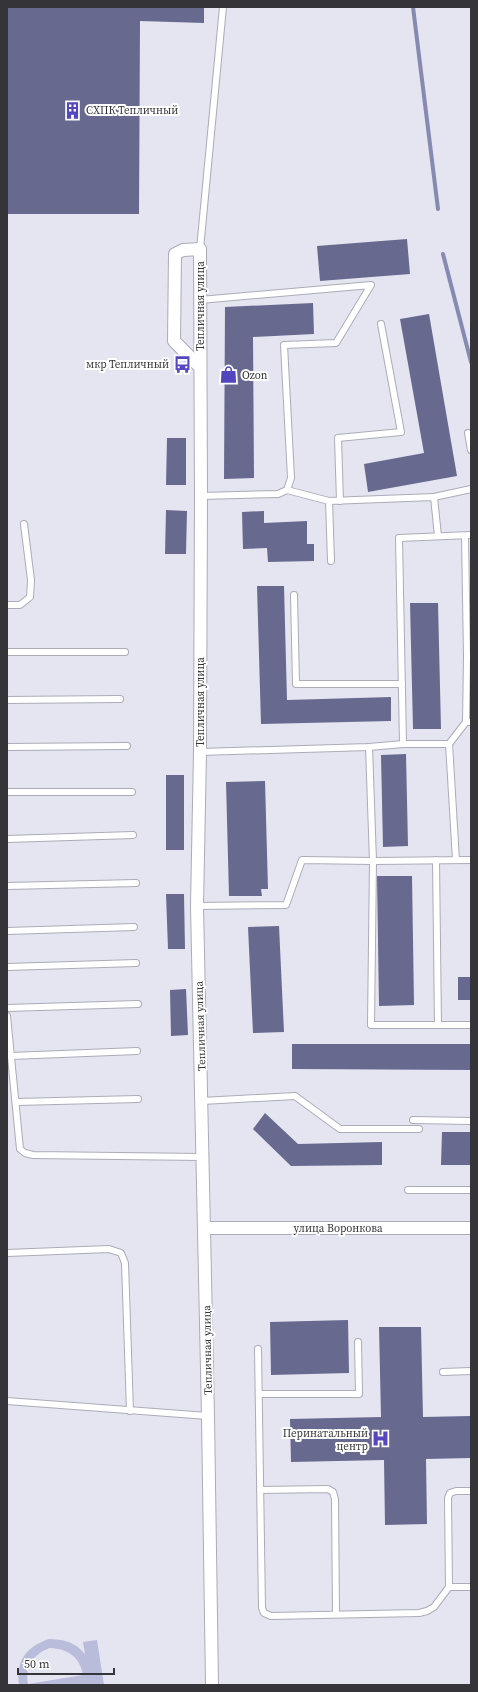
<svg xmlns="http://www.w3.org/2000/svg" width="478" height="1692" font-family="'Source Serif 4',serif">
<rect width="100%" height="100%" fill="#e4e5f1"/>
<!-- pitch -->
<path fill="#babcdc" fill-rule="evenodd" d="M49,1639C63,1639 75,1642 85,1654L83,1642L97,1640L104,1685H19C16,1660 26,1647 49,1639ZM50,1648C68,1649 80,1657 83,1675L28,1684C25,1666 33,1654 50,1648Z"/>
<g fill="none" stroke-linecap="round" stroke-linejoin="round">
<!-- stream -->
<g stroke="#8689b0" stroke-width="4">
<path d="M413,7L438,209"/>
<path d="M443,254L471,362"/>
</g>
</g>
<!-- building -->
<g fill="#67698f">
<path d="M7,7H204V23L140,21L139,214H7Z"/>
<path d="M407,239L410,274L320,281L317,246Z"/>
<path d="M313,303L314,334L253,337L254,478L224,479L225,307Z"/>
<path d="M429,314L457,476L368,492L364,464L424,453L400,319Z"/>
<path d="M167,438H186V485H166Z"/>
<path d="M166,510L187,511L186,554H165Z"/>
<path d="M264,511V523L307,521V544H314V561L268,562L267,548L243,549L242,512Z"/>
<path d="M257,586H284L287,700L391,697V721L261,724Z"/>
<path d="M410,603H438L441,729H413Z"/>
<path d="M406,754L408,846L383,847L381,755Z"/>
<rect x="166" y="775" width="18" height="75"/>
<path d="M265,781L268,889H261L262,896H229L226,782Z"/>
<path d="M377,876H412L414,1005L379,1006Z"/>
<path d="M166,894H184L185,949H168Z"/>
<path d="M279,926L284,1032L253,1033L248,927Z"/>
<rect x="458" y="977" width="13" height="23"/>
<path d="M186,989L188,1035L171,1036L170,990Z"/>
<path d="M292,1044H471V1070L292,1069Z"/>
<path d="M265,1113L298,1144L382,1142V1165L291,1166L253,1129Z"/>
<path d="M442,1132H471V1165H441Z"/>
<path d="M348,1320L349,1373L271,1375L270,1322Z"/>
<path d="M379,1327H421L423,1417L471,1416V1458L426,1459L427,1524L385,1525L384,1460L291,1462L290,1419L381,1417Z"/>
</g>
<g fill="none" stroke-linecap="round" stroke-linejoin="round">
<defs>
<g id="lane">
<path d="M200,249L223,7"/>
<path d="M200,300L371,285L336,343L284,345L291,478L287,490L278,494L201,496"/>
<path d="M468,433L471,450"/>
<path d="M287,490L329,501L434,497L438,536"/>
<path d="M434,497L471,489"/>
<path d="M329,501L331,561"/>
<path d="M340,501L338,438L401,432L381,324"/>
<path d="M465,536L467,657L466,722"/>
<path d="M294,595L296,684H402"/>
<path d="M7,605H20L30,597L31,580L24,524"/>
<path d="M7,652H125"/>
<path d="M7,700L120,699"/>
<path d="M403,744L399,538L471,535"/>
<path d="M449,744L456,860"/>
<path d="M7,747L127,746"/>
<path d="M369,747L373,861L371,1025H471"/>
<path d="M200,752L369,747L403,744H449L466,722H471"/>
<path d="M7,792H132"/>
<path d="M7,839L133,835"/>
<path d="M436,860L438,1025"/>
<path d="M7,886L136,883"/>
<path d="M197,906L286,905L302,860L373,861L471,860"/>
<path d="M7,931L134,927"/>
<path d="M7,967L136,963"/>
<path d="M7,1008L138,1004"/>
<path d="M7,1016L20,1149L25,1153L33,1155L203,1157"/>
<path d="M11,1056L137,1051"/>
<path d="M202,1101L295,1096L340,1129H419"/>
<path d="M16,1102L138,1099"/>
<path d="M413,1120L471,1121"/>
<path d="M408,1190H471"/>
<path d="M7,1253L109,1249L121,1253L125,1263L130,1411"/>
<path d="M258,1349L262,1608L264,1613L271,1616L419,1613L427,1611L434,1607L449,1587L448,1498L450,1493L456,1491H471"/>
<path d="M443,1372L471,1371"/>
<path d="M259,1394H359L358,1342"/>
<path d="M7,1401L208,1416"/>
<path d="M260,1490L328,1489L333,1492L335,1499L336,1614"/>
<path d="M449,1587H471"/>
</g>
<g id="street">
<path d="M200,367L174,341L175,254L183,250L200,249L201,496L200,752L197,906L208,1416L212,1685"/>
<path d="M204,1228H471"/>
</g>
</defs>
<!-- lane casing -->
<use href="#lane" stroke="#abacb7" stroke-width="8"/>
<!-- street casing -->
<use href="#street" stroke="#abacb7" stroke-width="14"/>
<!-- lane -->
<use href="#lane" stroke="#fff" stroke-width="6"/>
<!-- street -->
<use href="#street" stroke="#fff" stroke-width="12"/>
</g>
<!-- icons -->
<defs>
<symbol id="building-bare" viewBox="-9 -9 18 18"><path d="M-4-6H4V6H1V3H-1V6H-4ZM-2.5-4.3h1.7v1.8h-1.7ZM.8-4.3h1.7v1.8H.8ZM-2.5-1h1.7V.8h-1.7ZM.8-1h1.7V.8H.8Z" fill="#5346be" stroke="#fff" stroke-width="2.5" paint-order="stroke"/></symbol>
<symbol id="bus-bare" viewBox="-9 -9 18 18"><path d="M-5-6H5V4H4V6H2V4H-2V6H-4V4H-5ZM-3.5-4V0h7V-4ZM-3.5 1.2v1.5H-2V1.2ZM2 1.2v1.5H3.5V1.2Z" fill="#5346be" stroke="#fff" stroke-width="2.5" paint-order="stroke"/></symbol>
<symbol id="shop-bare" viewBox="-9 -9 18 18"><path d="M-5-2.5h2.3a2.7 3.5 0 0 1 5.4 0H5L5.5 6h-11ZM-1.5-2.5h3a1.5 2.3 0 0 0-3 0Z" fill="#5346be" stroke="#fff" stroke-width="2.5" paint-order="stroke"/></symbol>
<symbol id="hospital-bare" viewBox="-9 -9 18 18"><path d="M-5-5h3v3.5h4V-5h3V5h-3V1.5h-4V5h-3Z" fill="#5346be" stroke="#fff" stroke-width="2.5" paint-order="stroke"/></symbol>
</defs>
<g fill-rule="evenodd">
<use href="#building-bare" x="60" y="98" width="25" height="25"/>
<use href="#bus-bare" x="170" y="352" width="25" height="25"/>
<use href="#shop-bare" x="216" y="362" width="25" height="25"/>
<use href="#hospital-bare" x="368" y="1426" width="25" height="25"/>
</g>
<g text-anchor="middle" stroke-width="4" stroke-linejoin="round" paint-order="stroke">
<!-- poi labels -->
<g font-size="11" fill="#353539" stroke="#fff" text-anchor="start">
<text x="86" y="114">СХПК Тепличный</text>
<text x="169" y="368" text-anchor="end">мкр Тепличный</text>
<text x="242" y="379">Ozon</text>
<text x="368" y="1437" text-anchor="end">Перинатальный<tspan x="368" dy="13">центр</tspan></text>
</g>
<!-- street labels -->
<g font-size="11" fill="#353539" stroke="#fff">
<text transform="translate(200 306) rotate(-90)" y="4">Тепличная улица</text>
<text transform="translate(200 702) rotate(-90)" y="4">Тепличная улица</text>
<text transform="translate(200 1026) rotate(-92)" y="4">Тепличная улица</text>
<text x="338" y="1232">улица Воронкова</text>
<text transform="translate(207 1350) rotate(-91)" y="4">Тепличная улица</text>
</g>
</g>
<!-- border -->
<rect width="478" height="1692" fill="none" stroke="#353539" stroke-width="16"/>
<!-- scale -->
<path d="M18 1668v6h96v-6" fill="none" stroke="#353539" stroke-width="2"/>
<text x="24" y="1668" font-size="12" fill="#353539" stroke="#ffffff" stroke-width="3" paint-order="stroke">50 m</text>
</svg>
